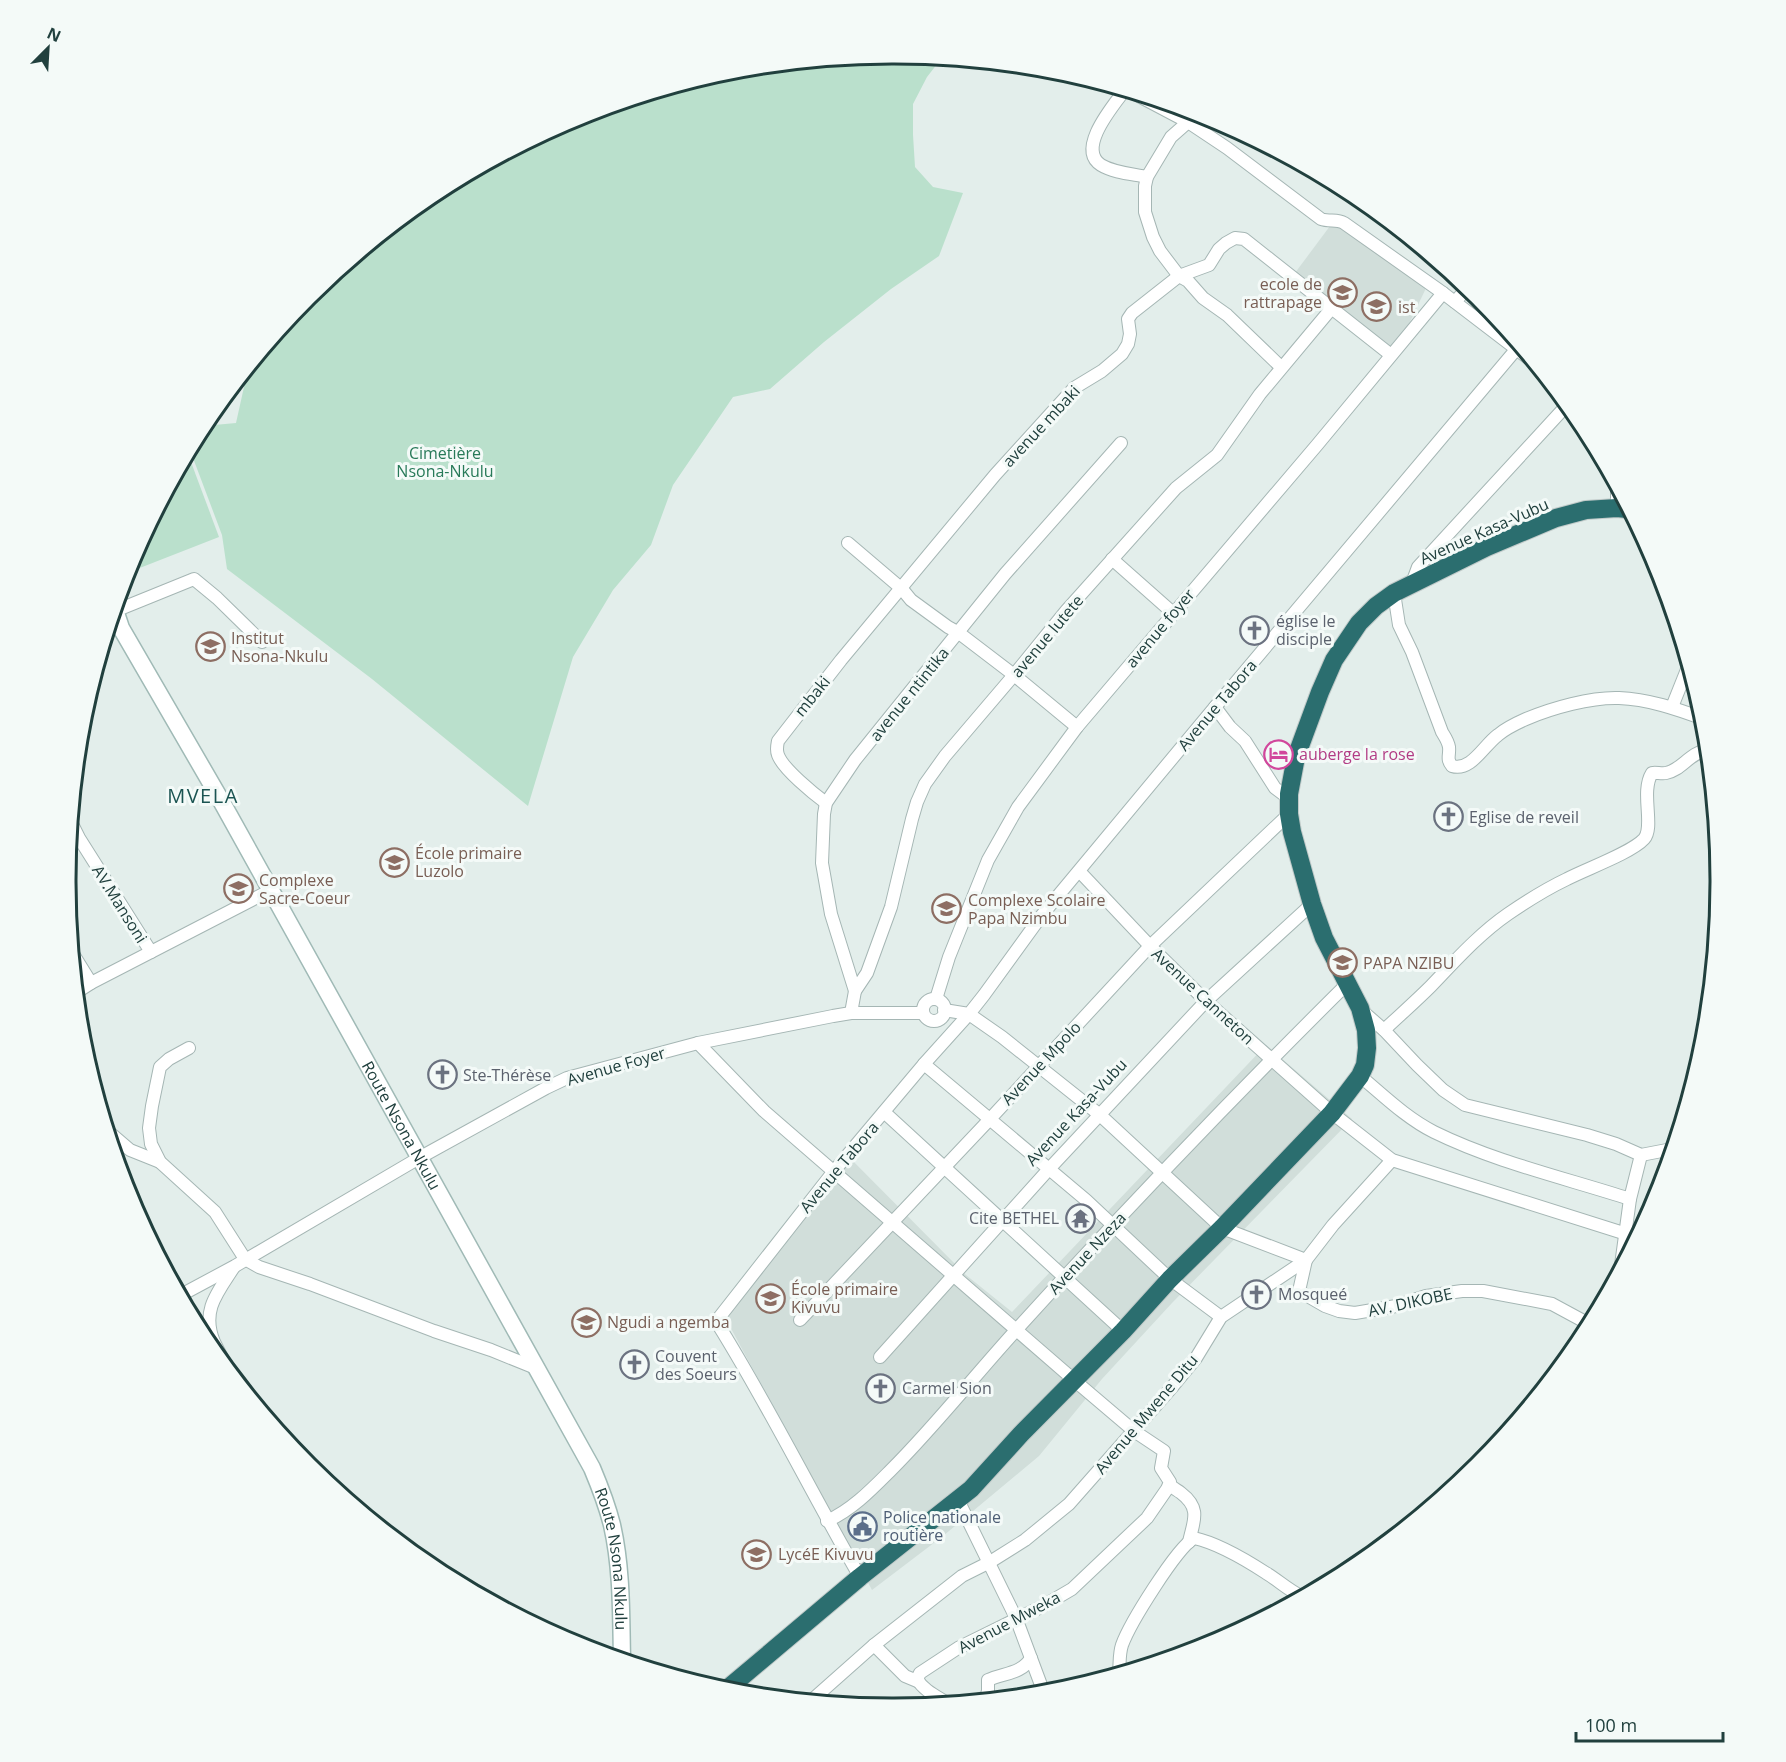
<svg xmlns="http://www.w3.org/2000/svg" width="1786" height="1762" font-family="'Open Sans',sans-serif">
<rect width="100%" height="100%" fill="#e3eeeb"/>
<!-- built -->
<g fill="#d1deda">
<path d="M1330,226L1342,227L1427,286L1407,328L1391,347L1385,346L1295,273Z"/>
<path d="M1266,1045L1352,1119L1172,1303L1102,1379L1039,1456L943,1536L872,1590L727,1321L747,1276L844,1152L966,1275L1012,1312Z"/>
</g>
<!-- green -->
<g fill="#bae0cc">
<path d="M893,54L941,59L927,77L913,104V135L915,167L933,187L963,193L939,256L891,289L824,342L770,389L733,397L673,485L651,545L613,590L573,657L528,806L372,679L227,569L222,535L190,450L203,426L236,423L248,369L308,296L434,193L577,117L732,70Z"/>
<path d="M188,454L219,537L132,571L130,563Z"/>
</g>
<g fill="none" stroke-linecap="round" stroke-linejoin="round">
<defs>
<g id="street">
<path d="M1124,91C1113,106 1076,149 1101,165C1114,173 1133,174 1147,177"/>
<path d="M1135,94L1188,122L1227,148L1321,219C1329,222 1337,219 1344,223L1443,293L1528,358"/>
<path d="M1196,113L1188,122L1171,137L1147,177L1145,186V212L1153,237L1160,251L1179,276L1188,281L1203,298L1227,315L1281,367"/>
<path d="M1455,302L1467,288"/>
<path d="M1617,508V490"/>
<path d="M848,543L902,589L911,600L948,627L959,633L1014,675L1077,727"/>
<path d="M1112,559L1173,613"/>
<path d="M1411,586L1418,567L1567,405"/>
<path d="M1394,593L1399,625L1412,652L1442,732C1445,737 1448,741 1449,747C1450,755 1446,759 1452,766C1471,772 1484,745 1498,735C1505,729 1517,723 1526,719C1552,708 1591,697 1619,698C1648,699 1677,709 1704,719"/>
<path d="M115,611L194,579L217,598L262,642"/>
<path d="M1215,707L1230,727L1245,741L1275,788L1283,794H1289"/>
<path d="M1672,707L1688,667"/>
<path d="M826,803C814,794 783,769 778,755C776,750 777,746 778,741L841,660L995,475L1074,388L1102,371L1122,354L1128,344L1130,334L1128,319L1132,313L1179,276L1209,265L1219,249L1226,243L1235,238L1244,239L1391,355"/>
<path d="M72,824L79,838L151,952"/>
<path d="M1080,872L1150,946L1206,1001L1332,1113L1392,1160L1636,1237"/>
<path d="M73,954L91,983"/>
<path d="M855,991L831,914L822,863L824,814L826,803L855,760L1005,574L1121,443"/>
<path d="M77,992L91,983L271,890"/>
<path d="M936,999L949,957L988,860L1018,807L1077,727L1317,445L1443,293"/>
<circle cx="934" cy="1010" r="11"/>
<path d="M1360,1009L1384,1030L1417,1065L1443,1090L1465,1105L1587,1135L1616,1144L1641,1155L1672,1149"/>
<path d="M944,1010L969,1014L984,995L1042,915L1215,707L1519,346"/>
<path d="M851,1013L855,991L867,973L891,907L912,819L917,802L925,784L945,756L1014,675L1066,611L1176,488L1217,455L1260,394L1331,309"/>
<path d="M1384,1030C1400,1015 1416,1001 1431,986C1455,961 1479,934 1508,914C1527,901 1546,889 1567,879C1586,869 1631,853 1644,839C1655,827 1640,792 1652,773C1656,772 1661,774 1666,773C1682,770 1689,753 1707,750"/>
<path d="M698,1043L764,1111L1074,1380L1134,1431L1164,1451L1161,1468L1170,1482L1167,1489L1147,1518L1072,1589L1043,1606L958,1648L920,1673L917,1679C923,1690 936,1696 947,1703"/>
<path d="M189,1048L169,1059L160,1067L152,1106L149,1128L151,1144L160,1162L215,1212L245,1259L259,1267L310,1284L434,1331L491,1350L538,1369"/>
<path d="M924,1064L1086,1200L1170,1279L1221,1317"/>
<path d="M1360,1076C1383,1095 1406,1118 1434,1132C1495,1162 1565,1178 1630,1199"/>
<path d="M884,1112L1123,1331"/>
<path d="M109,1132L130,1150L160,1162"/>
<path d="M1621,1265L1630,1199L1641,1155"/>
<path d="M181,1295L235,1266L419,1158L546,1088L567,1078L698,1043L833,1016L851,1013H923"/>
<path d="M800,1320L990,1119L1150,946L1289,814"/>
<path d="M880,1357L1049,1169L1206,1001L1312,904"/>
<path d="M225,1364C222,1357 218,1350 214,1342C201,1311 217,1293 234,1267"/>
<path d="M1170,1485C1173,1488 1177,1490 1181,1493C1202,1509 1193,1522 1189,1542"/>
<path d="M958,1500L1016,1618L1044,1693"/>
<path d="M827,1521C852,1510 872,1489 891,1470C936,1425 975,1375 1018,1328C1125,1210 1235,1095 1348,983"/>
<path d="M860,1577C812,1494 770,1408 719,1326L718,1319L834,1171L924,1064L969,1014L1002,1037L1100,1115L1222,1228L1306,1260L1299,1291L1325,1306L1339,1311L1355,1313L1396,1306L1426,1296L1462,1291H1483L1552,1304L1589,1324"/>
<path d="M874,1645L905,1676L917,1681"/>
<path d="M1119,1672C1120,1663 1119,1654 1122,1645C1130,1623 1176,1549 1194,1538C1217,1543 1246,1560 1266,1573C1278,1580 1288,1590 1301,1596"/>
<path d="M980,1699L986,1698L988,1691V1680C1003,1673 1022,1674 1031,1658"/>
<path d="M812,1700L874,1645L962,1576L990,1562L1025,1540L1069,1504L1173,1386L1196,1358L1221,1317L1306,1260L1333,1225L1392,1160"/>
</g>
<g id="secondary">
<path id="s1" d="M115,610L121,628L219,797L592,1468C600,1487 607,1505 612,1525C622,1569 621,1615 622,1659"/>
</g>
<path id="highway" d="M726,1690L860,1577L971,1489L1021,1434L1123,1331L1170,1279L1222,1228L1332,1113L1360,1076L1365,1065L1367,1048L1366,1030L1360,1008L1324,938L1312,904L1292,832L1289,814V794L1296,757L1320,692L1334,660L1359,623L1376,606L1394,593L1487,547L1556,518L1586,510L1617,508L1627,509"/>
</defs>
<!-- street casing -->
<use href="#street" stroke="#a5b6b4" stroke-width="14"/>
<!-- secondary casing -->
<use href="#secondary" stroke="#a0bab6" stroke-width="19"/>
<!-- highway casing -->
<use href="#highway" stroke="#c1cac9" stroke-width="20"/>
<!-- street -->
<use href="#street" stroke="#fff" stroke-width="12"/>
<!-- secondary -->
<use href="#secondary" stroke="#fff" stroke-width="16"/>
<!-- highway -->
<use href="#highway" stroke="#2b6e6f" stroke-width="18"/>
</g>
<!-- icons -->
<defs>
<symbol id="university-ring" viewBox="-11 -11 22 22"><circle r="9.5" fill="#f4faf8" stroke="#8d6e63" stroke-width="1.5"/><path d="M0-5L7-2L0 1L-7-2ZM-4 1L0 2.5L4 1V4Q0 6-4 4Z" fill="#8d6e63"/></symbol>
<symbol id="church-ring" viewBox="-11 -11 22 22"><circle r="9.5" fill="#f4faf8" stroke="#6b7280" stroke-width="1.5"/><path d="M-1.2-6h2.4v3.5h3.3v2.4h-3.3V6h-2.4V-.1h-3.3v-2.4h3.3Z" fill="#6b7280"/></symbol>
<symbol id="school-ring" viewBox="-11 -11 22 22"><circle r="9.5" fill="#f4faf8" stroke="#8d6e63" stroke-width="1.5"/><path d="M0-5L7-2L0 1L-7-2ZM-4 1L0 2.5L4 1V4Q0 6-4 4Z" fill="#8d6e63"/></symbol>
<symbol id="hotel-ring" viewBox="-11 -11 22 22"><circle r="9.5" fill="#f4faf8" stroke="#d1479c" stroke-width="1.5"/><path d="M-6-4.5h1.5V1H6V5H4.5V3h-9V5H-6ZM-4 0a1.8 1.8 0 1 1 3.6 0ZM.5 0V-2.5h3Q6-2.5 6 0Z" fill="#d1479c"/></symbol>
<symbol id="temple-ring" viewBox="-11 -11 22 22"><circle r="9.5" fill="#f4faf8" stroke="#6b7280" stroke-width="1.5"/><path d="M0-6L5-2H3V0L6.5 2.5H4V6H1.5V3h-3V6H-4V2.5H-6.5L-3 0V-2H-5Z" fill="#6b7280"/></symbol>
<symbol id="civic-ring" viewBox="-11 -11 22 22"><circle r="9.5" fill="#f4faf8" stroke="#5c6f8a" stroke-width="1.5"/><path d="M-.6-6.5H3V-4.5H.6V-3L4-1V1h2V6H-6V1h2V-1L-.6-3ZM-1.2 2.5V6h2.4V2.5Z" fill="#5c6f8a"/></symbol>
</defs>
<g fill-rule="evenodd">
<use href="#university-ring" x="1326" y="276" width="33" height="33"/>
<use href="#university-ring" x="1360" y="290" width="33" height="33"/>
<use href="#church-ring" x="1238" y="614" width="33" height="33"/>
<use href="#school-ring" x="194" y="630" width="33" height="33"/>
<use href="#hotel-ring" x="1262" y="738" width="33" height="33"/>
<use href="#church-ring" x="1432" y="800" width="33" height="33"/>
<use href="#school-ring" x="378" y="846" width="33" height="33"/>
<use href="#school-ring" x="222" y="872" width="33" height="33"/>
<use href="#school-ring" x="930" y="892" width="33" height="33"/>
<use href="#school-ring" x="1326" y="946" width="33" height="33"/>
<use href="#church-ring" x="426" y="1058" width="33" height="33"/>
<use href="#temple-ring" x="1064" y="1202" width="33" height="33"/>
<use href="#church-ring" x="1240" y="1278" width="33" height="33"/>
<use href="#school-ring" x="754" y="1282" width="33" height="33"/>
<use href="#school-ring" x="570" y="1306" width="33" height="33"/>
<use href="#church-ring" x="618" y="1348" width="33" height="33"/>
<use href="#church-ring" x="864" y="1372" width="33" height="33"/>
<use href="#civic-ring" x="846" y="1510" width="33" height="33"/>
<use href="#school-ring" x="740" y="1538" width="33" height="33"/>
</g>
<g text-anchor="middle" stroke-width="6" stroke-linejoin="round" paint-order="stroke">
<!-- education labels -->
<g font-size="16" fill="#785e54" stroke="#f4faf8" text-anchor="start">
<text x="1322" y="290" text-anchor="end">ecole de<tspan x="1322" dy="18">rattrapage</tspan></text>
<text x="1398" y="313">ist</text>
<text x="231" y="644">Institut<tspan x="231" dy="18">Nsona-Nkulu</tspan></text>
<text x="415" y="859">École primaire<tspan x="415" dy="18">Luzolo</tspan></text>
<text x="259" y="886">Complexe<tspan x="259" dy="18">Sacre-Coeur</tspan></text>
<text x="968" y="906">Complexe Scolaire<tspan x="968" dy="18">Papa Nzimbu</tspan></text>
<text x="1363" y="969">PAPA NZIBU</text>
<text x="791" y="1295">École primaire<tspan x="791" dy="18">Kivuvu</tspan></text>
<text x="607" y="1328">Ngudi a ngemba</text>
<text x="778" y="1560">LycéE Kivuvu</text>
</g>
<!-- street labels -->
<g font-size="16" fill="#21403e" stroke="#f4faf8">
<text transform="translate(1041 426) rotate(-47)" y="6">avenue mbaki</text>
<text transform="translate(1484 531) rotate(-24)" y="6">Avenue Kasa-Vubu</text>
<text transform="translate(1160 628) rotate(-50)" y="6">avenue foyer</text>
<text transform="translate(1047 636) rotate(-50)" y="6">avenue lutete</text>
<text transform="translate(909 694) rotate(-51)" y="6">avenue ntintika</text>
<text transform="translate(812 696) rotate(-51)" y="6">mbaki</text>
<text transform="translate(1217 705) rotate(-50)" y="6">Avenue Tabora</text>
<text transform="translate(120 904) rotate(58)" y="6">AV.Mansoni</text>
<text transform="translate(1203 996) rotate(43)" y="6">Avenue Canneton</text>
<text transform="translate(1041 1063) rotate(-47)" y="6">Avenue Mpolo</text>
<text transform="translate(616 1066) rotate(-16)" y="6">Avenue Foyer</text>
<text transform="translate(1076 1112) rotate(-47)" y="6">Avenue Kasa-Vubu</text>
<text dy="6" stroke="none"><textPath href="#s1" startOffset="590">Route Nsona Nkulu</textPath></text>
<text transform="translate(839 1167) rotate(-50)" y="6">Avenue Tabora</text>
<text transform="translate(1087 1253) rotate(-47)" y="6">Avenue Nzeza</text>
<text transform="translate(1410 1302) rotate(-12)" y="6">AV. DIKOBE</text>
<text transform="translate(1146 1414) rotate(-50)" y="6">Avenue Mwene Ditu</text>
<text dy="6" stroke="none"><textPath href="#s1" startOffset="1076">Route Nsona Nkulu</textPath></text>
<text transform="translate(1009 1622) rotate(-28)" y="6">Avenue Mweka</text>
</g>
<!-- park labels -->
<g font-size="16" fill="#287a59" stroke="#f4faf8">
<text x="445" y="459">Cimetière<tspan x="445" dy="18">Nsona-Nkulu</tspan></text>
</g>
<!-- worship labels -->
<g font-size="16" fill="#5b616d" stroke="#f4faf8" text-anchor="start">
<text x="1276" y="627">église le<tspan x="1276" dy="18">disciple</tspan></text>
<text x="1469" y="823">Eglise de reveil</text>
<text x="463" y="1081">Ste-Thérèse</text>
<text x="1059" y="1224" text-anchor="end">Cite BETHEL</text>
<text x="1278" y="1300">Mosqueé</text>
<text x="655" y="1362">Couvent<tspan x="655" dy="18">des Soeurs</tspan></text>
<text x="902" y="1394">Carmel Sion</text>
</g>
<!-- hotel labels -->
<g font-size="16" fill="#b23c85" stroke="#f4faf8" text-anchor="start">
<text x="1299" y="760">auberge la rose</text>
</g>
<!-- service labels -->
<g font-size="16" fill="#4e5e75" stroke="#f4faf8" text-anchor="start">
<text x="883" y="1523">Police nationale<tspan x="883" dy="18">routière</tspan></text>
</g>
<!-- quarter labels -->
<g font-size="20" letter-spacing="1.5" fill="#1b5452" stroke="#f4faf8">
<text x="203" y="803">MVELA</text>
</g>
</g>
<!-- crop -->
<path d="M0 0H1786V1762H0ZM892 64H894A816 816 0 0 1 1710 880V882A816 816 0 0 1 894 1698H892A816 816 0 0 1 76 882V880A816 816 0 0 1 892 64Z" fill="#f4faf8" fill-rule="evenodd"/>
<path fill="none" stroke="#21403e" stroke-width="3" d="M892 64H894A816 816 0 0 1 1710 880V882A816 816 0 0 1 894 1698H892A816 816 0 0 1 76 882V880A816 816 0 0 1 892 64Z"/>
<!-- north arrow -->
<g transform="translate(48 48) rotate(24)" stroke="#f4faf8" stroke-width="4.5" paint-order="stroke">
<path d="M0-4.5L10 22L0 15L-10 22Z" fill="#21403e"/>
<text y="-9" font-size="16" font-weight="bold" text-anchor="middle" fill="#21403e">N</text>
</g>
<!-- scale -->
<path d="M1576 1732v9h147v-9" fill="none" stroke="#21403e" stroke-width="3"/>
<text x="1585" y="1732" font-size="18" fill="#21403e" stroke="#f4faf8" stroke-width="4.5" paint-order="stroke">100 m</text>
</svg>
